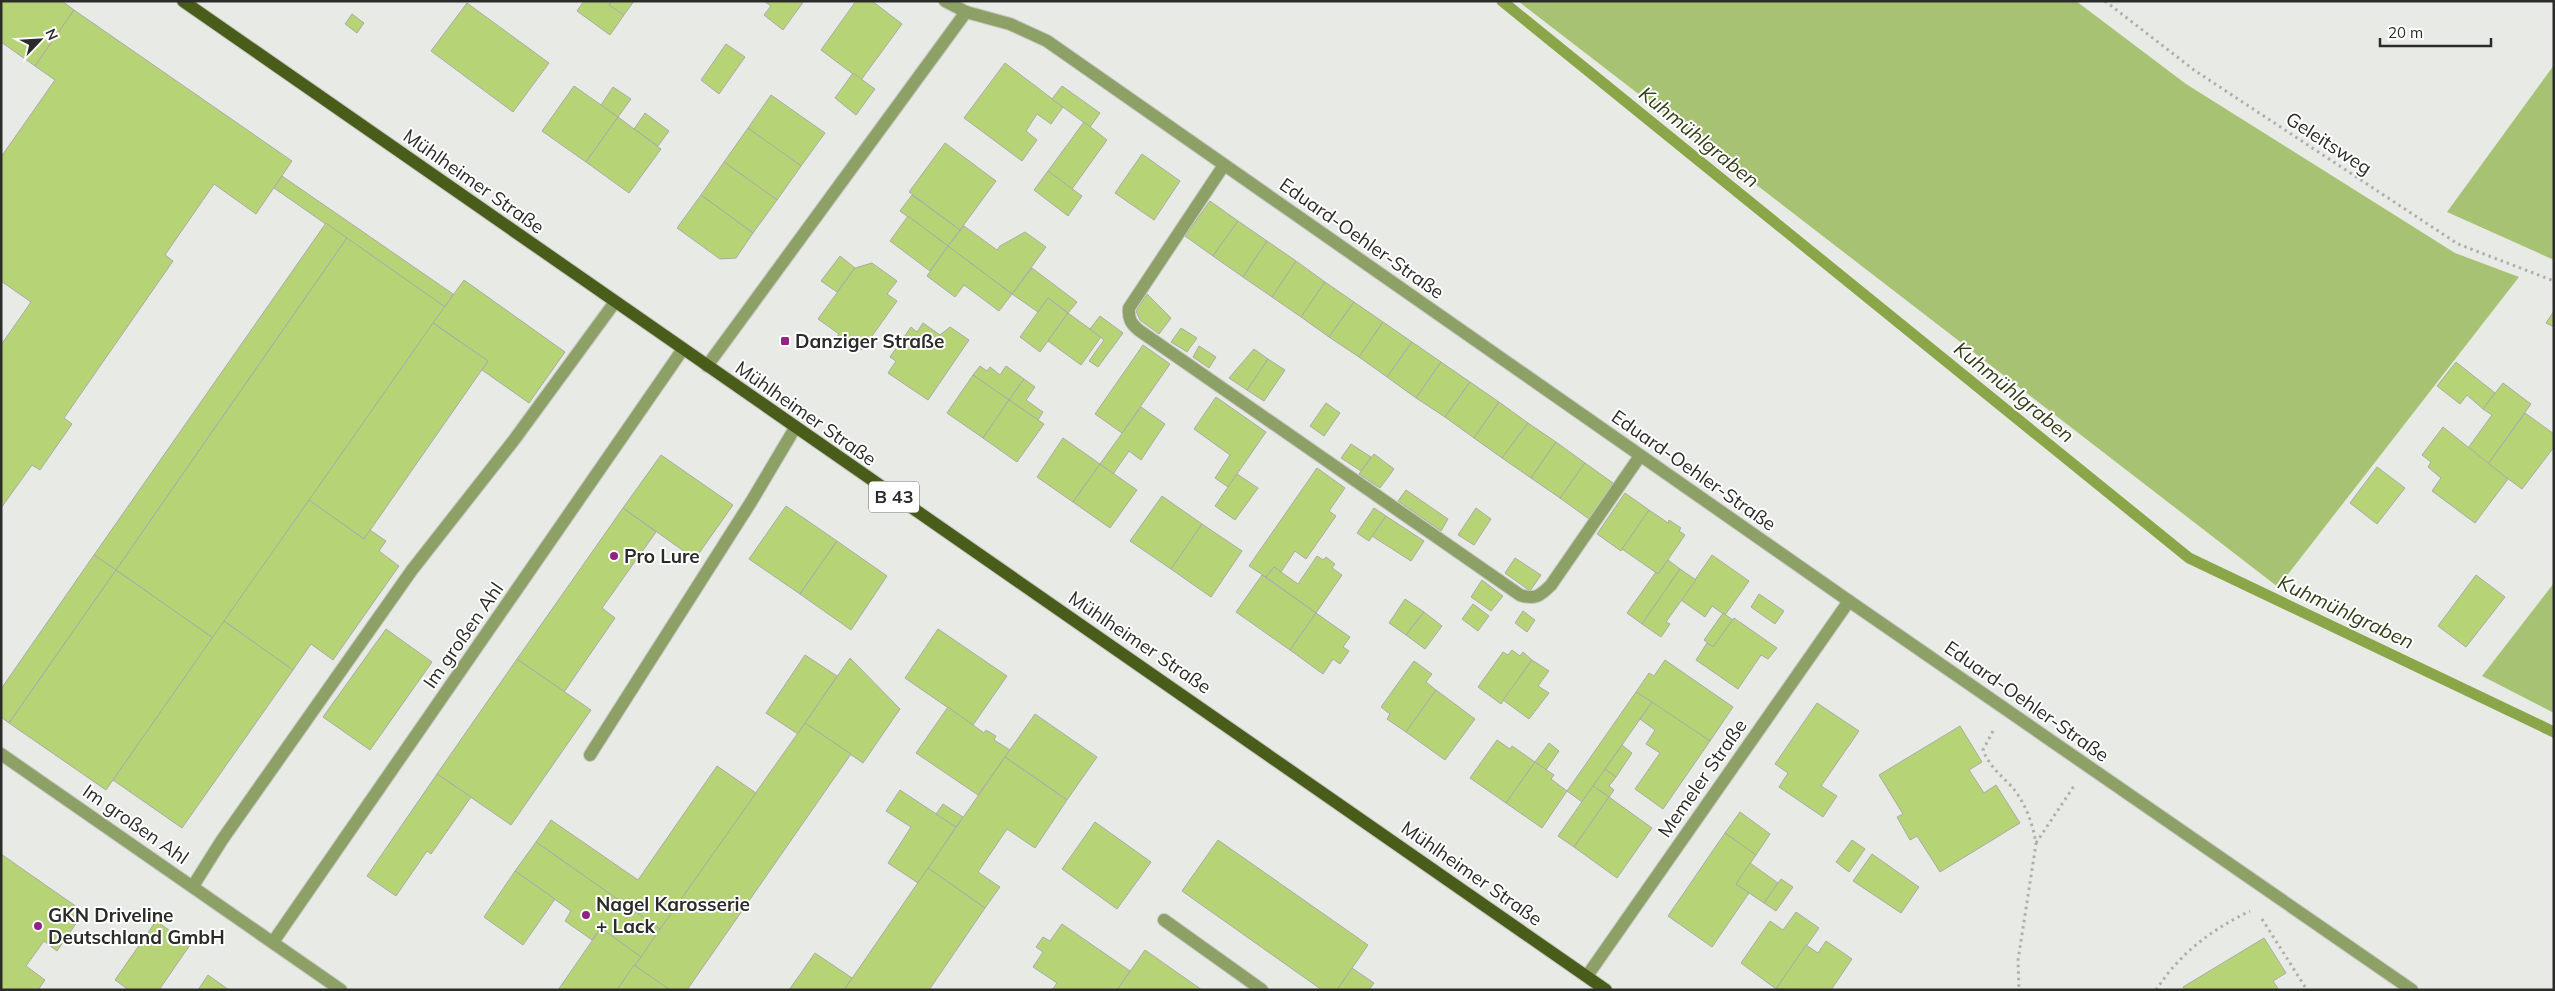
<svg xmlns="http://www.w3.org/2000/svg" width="2555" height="991" font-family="Mulish,sans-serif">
<rect width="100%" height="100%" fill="#e8eae5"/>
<!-- green -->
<g fill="#a8c273">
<path d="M1518,1H2076L2186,84L2455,253L2519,277L2278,587Z"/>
<path d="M2554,65V260L2447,212Z"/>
<path d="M2554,583V713L2482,676Z"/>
</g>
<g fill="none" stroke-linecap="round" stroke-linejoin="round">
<!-- stream -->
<path stroke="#8aa649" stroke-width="11" d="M1502,1L2189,558L2554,732"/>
</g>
<!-- building -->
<g fill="#b6d476" stroke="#aaaba7">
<path d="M1,1H62L74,10L35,66L1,42Z"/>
<path d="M584,1H612L609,5L624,15L610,35L577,11Z"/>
<path d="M612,1H634L624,15L609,5Z"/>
<path d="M764,1H804L783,30L764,15L771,6Z"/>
<path d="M856,1H872L902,24L861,80L821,50Z"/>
<path d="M467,3L549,63L513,112L431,51Z"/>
<path d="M74,10L292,161L256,214L214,184L165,255L173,261L64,418L72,424L40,470L32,465L1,508V345L31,302L1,281V157L55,80L35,66Z"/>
<path d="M352,14L364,23L357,33L345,24Z"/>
<path d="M726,44L745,57L719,94L701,80Z"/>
<path d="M1005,63L1063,107L1051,124L1037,114L1026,131L1037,140L1022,161L964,118Z"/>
<path d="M853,73L875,89L856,115L835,98Z"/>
<path d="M574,86L618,117L586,162L542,131Z"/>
<path d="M1062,86L1100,113L1090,127L1052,99Z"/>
<path d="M613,87L631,99L618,117L601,105Z"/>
<path d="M771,95L825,133L801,166L748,128Z"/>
<path d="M645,113L669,131L658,146L634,129Z"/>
<path d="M618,117L661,149L629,193L586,162Z"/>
<path d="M1084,122L1107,140L1072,189L1048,171Z"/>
<path d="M748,128L801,166L777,200L724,162Z"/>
<path d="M945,143L996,181L960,230L909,192Z"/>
<path d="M1142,154L1180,181L1154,220L1115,193Z"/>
<path d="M724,162L777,200L753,233L701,195Z"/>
<path d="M1048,171L1082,196L1068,216L1034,190Z"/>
<path d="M282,176L453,294L445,307L274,188Z"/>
<path d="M701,195L753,233L736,258L720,259L677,228Z"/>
<path d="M912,195L960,230L948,246L900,211Z"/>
<path d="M1210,201L1238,221L1213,256L1185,236Z"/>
<path d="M908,216L948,246L930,271L890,241Z"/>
<path d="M1238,221L1267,241L1243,277L1213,256Z"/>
<path d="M326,223L347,238L116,570L94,555Z"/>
<path d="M964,226L997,250L1000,246L1025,232L1046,247L1012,294L948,246Z"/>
<path d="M347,238L445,307L213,638L116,570Z"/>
<path d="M1267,241L1296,261L1272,297L1243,277Z"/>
<path d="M948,246L1012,294L999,311L964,285L955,297L927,276Z"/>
<path d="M840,256L855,268L837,292L821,281Z"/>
<path d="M1296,261L1325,282L1301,317L1272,297Z"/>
<path d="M872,263L897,281L887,294L897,301L862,350L859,348L856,352L836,338L839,334L818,319L855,268Z"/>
<path d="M1032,268L1077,302L1068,313L1048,298L1038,312L1012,294Z"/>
<path d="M464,280L565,352L529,403L482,370L488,361L433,323Z"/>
<path d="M1325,282L1354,302L1329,337L1301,317Z"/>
<path d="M1147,294L1171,318L1159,334L1140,320L1136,311Z"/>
<path d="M1048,298L1068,313L1040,352L1020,337Z"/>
<path d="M1354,302L1383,322L1359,357L1329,337Z"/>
<path d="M2554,311V327L2546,323Z"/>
<path d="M1068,313L1101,337L1081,365L1048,341Z"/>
<path d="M1100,316L1123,333L1098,367L1089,361L1104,340L1090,329Z"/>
<path d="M1383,322L1412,342L1387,377L1359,357Z"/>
<path d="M433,323L488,361L364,539L309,500Z"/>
<path d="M923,323L940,335L950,327L969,340L928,400L888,373L896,361L890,357L911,327L917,332Z"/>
<path d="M1181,328L1197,338L1187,352L1171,342Z"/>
<path d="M1412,342L1441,362L1416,398L1387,377Z"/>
<path d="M1143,345L1170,364L1122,433L1095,414Z"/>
<path d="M1199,346L1216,357L1209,368L1193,357Z"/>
<path d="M1254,349L1268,359L1247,390L1229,378Z"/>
<path d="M1268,359L1285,370L1264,401L1247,390Z"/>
<path d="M1441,362L1470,382L1445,417L1416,398Z"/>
<path d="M2456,362L2495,393L2483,409L2467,395L2460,404L2437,386Z"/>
<path d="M980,366L987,371L990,367L1000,375L1006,366L1024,379L1009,400L973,375Z"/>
<path d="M973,375L1009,400L983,438L947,413Z"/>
<path d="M1024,379L1035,387L1026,400L1043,412L1038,420L1009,400Z"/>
<path d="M1470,382L1499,402L1474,438L1445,417Z"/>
<path d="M2503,383L2531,404L2488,464L2468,448L2492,415L2483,409Z"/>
<path d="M1216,397L1266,432L1228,487L1215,478L1230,455L1194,429Z"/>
<path d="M1009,400L1044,424L1017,462L983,438Z"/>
<path d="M1499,402L1528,423L1502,458L1474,438Z"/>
<path d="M1326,403L1340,413L1324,436L1310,426Z"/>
<path d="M1141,407L1165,424L1141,460L1129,451L1113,474L1100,464Z"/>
<path d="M2525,413L2554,434V447L2522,489L2488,464Z"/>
<path d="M1528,423L1556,442L1531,478L1502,458Z"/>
<path d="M2443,427L2508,479L2475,523L2432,491L2441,478L2428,467L2431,462L2422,455Z"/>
<path d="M1063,438L1100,464L1073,502L1037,477Z"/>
<path d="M1556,442L1585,463L1560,498L1531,478Z"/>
<path d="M1351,444L1371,457L1361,471L1341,458Z"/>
<path d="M1374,454L1394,469L1380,488L1359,474Z"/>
<path d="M661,455L733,505L695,559L623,508Z"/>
<path d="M1585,463L1613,483L1589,519L1560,498Z"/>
<path d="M1100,464L1137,490L1110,528L1073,502Z"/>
<path d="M2377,467L2405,488L2377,524L2350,503Z"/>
<path d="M1317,468L1345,488L1329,511L1336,516L1306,559L1295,551L1281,572L1274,567L1266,577L1249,566Z"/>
<path d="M1237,474L1258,488L1235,520L1215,506Z"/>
<path d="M1406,490L1448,519L1441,531L1398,501Z"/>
<path d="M1625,493L1649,510L1621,551L1597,534Z"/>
<path d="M1162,496L1202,524L1171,569L1130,541Z"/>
<path d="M309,500L364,539L370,530L386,541L379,551L399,566L333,660L311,644L293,670L224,621Z"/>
<path d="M786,506L837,541L800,594L749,559Z"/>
<path d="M623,508L656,532L602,608L615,618L564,692L517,659Z"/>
<path d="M1374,508L1386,516L1369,541L1357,533Z"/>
<path d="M1476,508L1491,519L1474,545L1458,535Z"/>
<path d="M1649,510L1668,523L1669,520L1681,528L1679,531L1685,535L1658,574L1622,549Z"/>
<path d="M1386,516L1424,541L1411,561L1372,536Z"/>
<path d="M1202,524L1242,551L1211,597L1171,569Z"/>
<path d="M837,541L887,576L851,630L800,594Z"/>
<path d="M94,555L116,570L9,723L1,717V689Z"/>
<path d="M1712,555L1749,581L1725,615L1712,606L1705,617L1681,600Z"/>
<path d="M1317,556L1323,560L1326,557L1335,564L1332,568L1342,575L1316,613L1266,577L1274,567L1298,584Z"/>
<path d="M1515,558L1541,575L1530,591L1505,573Z"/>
<path d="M1668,560L1680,569L1642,624L1627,613L1656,572L1658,574Z"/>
<path d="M1680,569L1696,580L1666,622L1670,624L1661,637L1642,624Z"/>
<path d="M116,570L213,638L106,790L9,723Z"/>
<path d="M1262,575L1316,613L1290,650L1236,612Z"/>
<path d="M2476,575L2505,597L2466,647L2438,626Z"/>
<path d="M1482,580L1503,596L1491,611L1471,597Z"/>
<path d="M1759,594L1784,611L1775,624L1751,607Z"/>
<path d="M1405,599L1424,612L1406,635L1389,623Z"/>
<path d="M1473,604L1489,616L1478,631L1462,619Z"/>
<path d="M1523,611L1535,620L1527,632L1515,623Z"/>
<path d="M1424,612L1442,626L1425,649L1406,635Z"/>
<path d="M1316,613L1350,637L1343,647L1349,651L1340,664L1333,659L1323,674L1290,650Z"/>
<path d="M1723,613L1733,620L1713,647L1704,640Z"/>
<path d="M1734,618L1777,648L1768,659L1761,655L1738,689L1696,660L1707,643L1713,647Z"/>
<path d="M224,621L293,670L182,828L113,780Z"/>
<path d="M386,629L432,662L370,750L323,717Z"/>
<path d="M938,629L1007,676L973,725L905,678Z"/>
<path d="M1512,650L1520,656L1523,652L1532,660L1501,704L1478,687L1503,652L1508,655Z"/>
<path d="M805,655L837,676L798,734L766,713Z"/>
<path d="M850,658L900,709L863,763L805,723Z"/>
<path d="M517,659L591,710L511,825L437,774Z"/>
<path d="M1532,660L1549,671L1538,686L1549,693L1529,719L1503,700Z"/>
<path d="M1665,660L1733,707L1710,741L1636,692L1649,673L1654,676Z"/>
<path d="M1414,661L1432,674L1426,682L1436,690L1406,732L1387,719L1390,714L1381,707Z"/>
<path d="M1436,690L1475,719L1445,760L1406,732Z"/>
<path d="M1636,692L1652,702L1582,802L1567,791Z"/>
<path d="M1652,702L1710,741L1663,809L1635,789L1660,753L1646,744L1655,730L1640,719Z"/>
<path d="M1817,703L1859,731L1821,786L1837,796L1823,817L1779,787L1788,773L1775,764Z"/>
<path d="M948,707L984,733L986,730L996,736L994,740L1010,750L978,795L916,753Z"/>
<path d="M1035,714L1097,757L1067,800L1005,757Z"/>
<path d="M805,723L851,754L687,990H670L634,965Z"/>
<path d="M1960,726L1982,762L1969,770L1984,793L1996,785L2020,823L1940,872L1917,836L1910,840L1897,817L1903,814L1879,775Z"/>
<path d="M1497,740L1510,749L1512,746L1535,762L1506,803L1470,778Z"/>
<path d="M1549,743L1559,751L1546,770L1535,762Z"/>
<path d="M1622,745L1632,753L1616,777L1605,769Z"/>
<path d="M1005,757L1067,800L1035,848L1007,829L978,872L1000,887L985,908L928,868Z"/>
<path d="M1535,762L1554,775L1551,779L1567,791L1542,828L1506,803Z"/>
<path d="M717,766L756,793L660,929L536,842L551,820L638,880Z"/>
<path d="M1605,769L1616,777L1609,786L1614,790L1609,797L1593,786Z"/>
<path d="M437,774L471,797L431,854L427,851L396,896L367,876Z"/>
<path d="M1593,786L1609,797L1574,847L1558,836Z"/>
<path d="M900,790L956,827L918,883L888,863L911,827L886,811Z"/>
<path d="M1609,797L1652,828L1617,878L1574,847Z"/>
<path d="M943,804L963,817L956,827L936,814Z"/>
<path d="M1740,812L1770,834L1756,855L1725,833Z"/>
<path d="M1095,822L1151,862L1117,909L1062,869Z"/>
<path d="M1725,833L1756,855L1736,884L1749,893L1712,947L1668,916Z"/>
<path d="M1218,840L1368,945L1337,990H1322L1182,891Z"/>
<path d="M1852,840L1865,849L1849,872L1836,862Z"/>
<path d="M536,842L660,929L641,957L601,928L592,940L565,921L571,911L515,871Z"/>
<path d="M1,854L84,912L57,951L44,941L26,966L45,980L38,990H1Z"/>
<path d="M1872,854L1919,887L1901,913L1853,881Z"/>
<path d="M1750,863L1778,883L1764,903L1736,884Z"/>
<path d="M928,868L985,908L929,990H844Z"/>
<path d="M515,871L555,899L523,945L484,917Z"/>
<path d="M1781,879L1793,887L1776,911L1764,903Z"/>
<path d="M1796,912L1819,928L1776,989L1741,963L1770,921L1783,930Z"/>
<path d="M156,921L190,945L159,990H129L115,980Z"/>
<path d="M1062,924L1130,971L1117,990H1052L1057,983L1033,967L1043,952L1036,947L1043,937L1050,941Z"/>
<path d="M601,928L641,957L617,990H558Z"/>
<path d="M2264,938L2286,973L2273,981L2279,990H2185L2183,987Z"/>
<path d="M1826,941L1852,959L1831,990L1776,989L1806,945L1818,953Z"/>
<path d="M1145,950L1202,990H1117Z"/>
<path d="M815,953L852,978L844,990H789Z"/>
<path d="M634,965L670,990H617Z"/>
<path d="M1352,968L1374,983L1369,990H1337Z"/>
<path d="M208,975L229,990H198Z"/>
</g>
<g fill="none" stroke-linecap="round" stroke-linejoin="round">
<defs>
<g id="service">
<path d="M1224,165L1129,308C1128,319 1131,324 1140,331L1520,595C1535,600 1540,596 1551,585L1640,456"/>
<path d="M590,755L751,502L795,428"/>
<path d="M193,886L222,840L412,570L514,440L615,302"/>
<path d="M1164,920L1262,990"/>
</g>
<g id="minor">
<path d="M945,1L966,12L1010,24L1047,41L1849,601L2412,990"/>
<path d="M707,366L966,12"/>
<path d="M1,754L341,990"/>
<path d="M273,942L683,349"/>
<path d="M1587,976L1849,601"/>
</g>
<path id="primary" d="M183,1L1606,990"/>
</defs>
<!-- service casing -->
<use href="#service" stroke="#c6c8c3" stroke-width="14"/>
<!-- minor casing -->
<use href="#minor" stroke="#c6c8c3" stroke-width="14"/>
<!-- primary casing -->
<use href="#primary" stroke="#c6c8c3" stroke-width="14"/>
<!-- path -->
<g stroke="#aeb0ac" stroke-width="3" stroke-dasharray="2.5 4" stroke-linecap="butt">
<path d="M2105,1L2194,70L2458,244L2554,281"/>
<path d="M1993,731L1983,750C1989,766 2001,775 2012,787C2025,802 2033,824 2036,844L2018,960L2019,990"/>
<path d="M2036,843L2074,786"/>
<path d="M2262,919L2307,990"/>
<path d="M2156,990C2180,953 2211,930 2250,911"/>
</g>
<!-- service -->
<use href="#service" stroke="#8da066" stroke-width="12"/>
<!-- minor -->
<use href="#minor" stroke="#8da066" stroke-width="12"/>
<!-- primary -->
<use href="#primary" stroke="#4a5c19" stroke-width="12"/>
</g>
<!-- markers -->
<g fill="#922385" stroke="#fff" stroke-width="2">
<rect x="780" y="336" width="10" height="10" rx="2.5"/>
<circle cx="614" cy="556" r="5"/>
<circle cx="586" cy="915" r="5"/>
<circle cx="38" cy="926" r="5"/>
</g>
<g text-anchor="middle" stroke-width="4" stroke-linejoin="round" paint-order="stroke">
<!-- shield labels -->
<rect fill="#fff" stroke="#6b6b6a" stroke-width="1" x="869" y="481.5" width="50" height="31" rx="4"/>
<g font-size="18" font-weight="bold" fill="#2b2c2a">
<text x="894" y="503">B 43</text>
</g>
<!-- street labels -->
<g font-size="19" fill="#2b2c2a" stroke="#fff">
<text transform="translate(2329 143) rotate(33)" y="7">Geleitsweg</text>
<text transform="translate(474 181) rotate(35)" y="7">Mühlheimer Straße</text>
<text transform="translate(1362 238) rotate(35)" y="7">Eduard-Oehler-Straße</text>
<text transform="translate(806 413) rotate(35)" y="7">Mühlheimer Straße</text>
<text transform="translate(1694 470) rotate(35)" y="7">Eduard-Oehler-Straße</text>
<text transform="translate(463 635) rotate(-55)" y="7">Im großen Ahl</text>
<text transform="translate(1140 642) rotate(34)" y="7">Mühlheimer Straße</text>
<text transform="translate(2027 701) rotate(35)" y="7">Eduard-Oehler-Straße</text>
<text transform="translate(1702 778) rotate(-55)" y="7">Memeler Straße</text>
<text transform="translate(136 824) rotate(35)" y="7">Im großen Ahl</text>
<text transform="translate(1472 873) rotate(35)" y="7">Mühlheimer Straße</text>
</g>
<!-- poi labels -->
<g font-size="19" font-weight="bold" fill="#2b2c2a" stroke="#fff" text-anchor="start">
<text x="795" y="348">Danziger Straße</text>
<text x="624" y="563">Pro Lure</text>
<text x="596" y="911">Nagel Karosserie<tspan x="596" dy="22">+ Lack</tspan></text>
<text x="48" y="922">GKN Driveline<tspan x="48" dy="22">Deutschland GmbH</tspan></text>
</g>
<!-- water labels -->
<g font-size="20" font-style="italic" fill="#333f18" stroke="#fff">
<text transform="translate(1699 137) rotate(39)" y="7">Kuhmühlgraben</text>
<text transform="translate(2014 392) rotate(39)" y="7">Kuhmühlgraben</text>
<text transform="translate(2346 612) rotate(25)" y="7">Kuhmühlgraben</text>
</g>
</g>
<!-- border -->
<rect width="2555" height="991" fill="none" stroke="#2b2c2a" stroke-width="5"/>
<!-- north arrow -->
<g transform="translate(40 40) rotate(65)" stroke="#ffffff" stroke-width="4" paint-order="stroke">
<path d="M0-4L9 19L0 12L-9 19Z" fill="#2b2c2a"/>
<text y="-8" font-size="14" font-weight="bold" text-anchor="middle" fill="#2b2c2a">N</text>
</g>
<!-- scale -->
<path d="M2380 38v8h111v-8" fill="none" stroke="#2b2c2a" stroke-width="2.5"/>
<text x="2388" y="38" font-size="15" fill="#2b2c2a" stroke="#ffffff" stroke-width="4" paint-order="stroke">20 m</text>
</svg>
